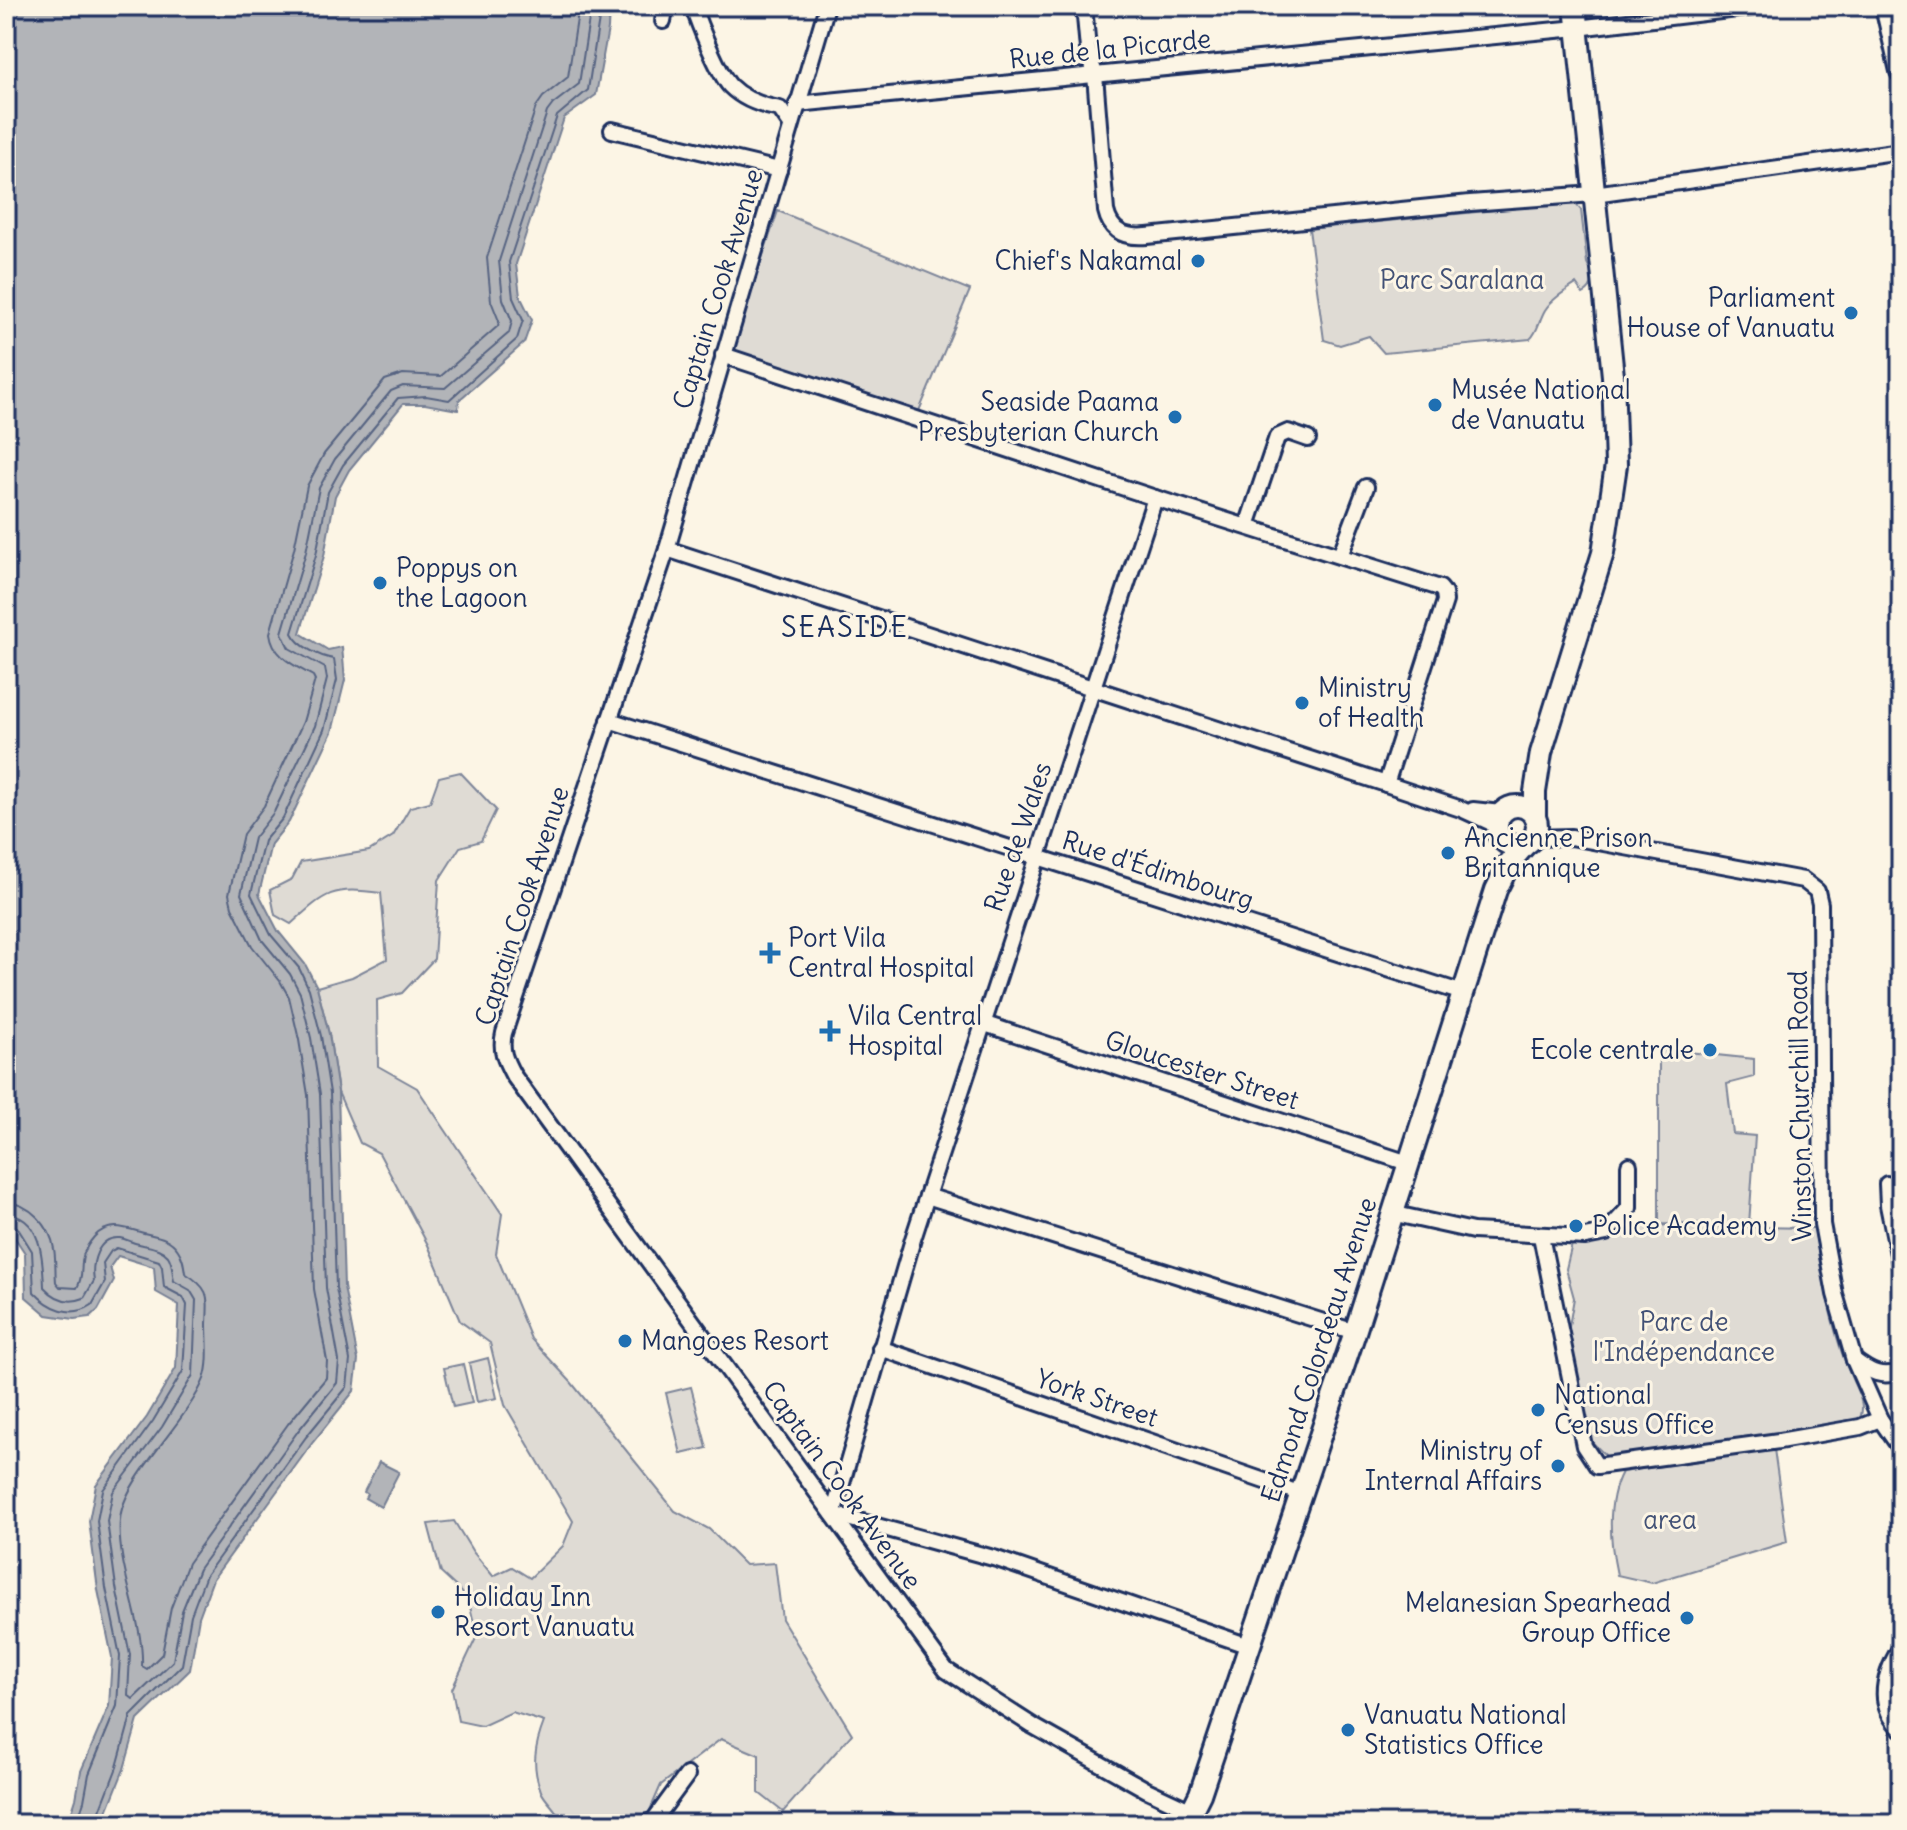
<svg xmlns="http://www.w3.org/2000/svg" width="1907" height="1830" font-family="Delius,sans-serif">
<rect width="100%" height="100%" fill="#fcf5e5"/>
<filter id="ink" filterUnits="userSpaceOnUse"><feTurbulence type="fractalNoise" baseFrequency=".0125" numOctaves="2"/><feDisplacementMap in="SourceGraphic" scale="16" xChannelSelector="R" yChannelSelector="G"/><feConvolveMatrix kernelMatrix="1 2 1 2 8 2 1 2 1" color-interpolation-filters="sRGB"/></filter>
<g filter="url(#ink)">
<!-- green -->
<g fill="#dfdbd4" stroke="#7d8599" stroke-width="2">
<path d="M1574,202L1581,210L1587,263C1593,274 1596,288 1583,294L1576,284C1565,291 1552,299 1545,310C1539,320 1538,332 1530,339L1384,353L1369,336L1340,345L1324,340L1309,229Z"/>
<path d="M778,211L970,290L919,411L731,350Z"/>
<path d="M460,772L496,810L481,841L460,847L439,880L434,959L402,993L377,1000L378,1066L417,1088L502,1214L496,1254L531,1339L571,1382L675,1511L709,1529L745,1565L775,1563L782,1619L852,1734L783,1812L759,1793V1755L721,1739L661,1785L644,1824H560C560,1810 546,1803 541,1791C531,1766 535,1745 544,1722L512,1712L482,1726L458,1721L452,1689L477,1636L468,1598L441,1573L428,1524L454,1521L473,1552L493,1576L512,1567L530,1578L563,1546L573,1521L505,1405L490,1343L460,1321L428,1245L379,1153L360,1143L338,1092L329,1034L317,987L352,977L387,959L381,893C333,886 326,892 291,924L275,915L270,890L292,879L301,862L369,851L393,836L410,807L430,802L439,777Z"/>
<path d="M1659,1049L1754,1059V1077L1727,1084L1733,1134L1755,1136L1749,1225L1659,1224Z"/>
<path d="M1640,1225L1814,1228C1824,1280 1831,1333 1853,1381C1859,1395 1867,1407 1858,1422L1610,1460L1591,1441L1568,1332L1574,1298L1566,1269L1572,1244L1593,1241Z"/>
<path d="M488,1358L497,1398L477,1402L469,1363Z"/>
<path d="M463,1364L472,1403L453,1407L444,1368Z"/>
<path d="M691,1387L707,1448L681,1454L666,1393Z"/>
<path d="M1774,1449L1787,1542L1652,1583L1617,1575C1610,1543 1606,1502 1622,1472Z"/>
</g>
<!-- water -->
<g fill="#b2b4b8" stroke="#767f94" stroke-width="2">
<path d="M6,6H609L608,29L596,95L564,118L516,264L520,296L532,320L524,343L459,400L458,410L425,404H403L349,470L335,496L324,556L300,633L328,650L342,647L345,680L332,732L289,822L271,844L259,894L278,931L305,964L317,987L329,1034L338,1092L344,1287L358,1360L354,1391L313,1442L213,1579L199,1617L190,1670L138,1720L124,1769L102,1824H68L76,1799L81,1771L109,1706L112,1657L98,1590L89,1521L96,1485L147,1417L176,1368L179,1305L156,1292L154,1267L118,1256L110,1267L114,1281L98,1310L90,1317L74,1319L47,1315L26,1297L25,1253L11,1232L6,1231Z"/>
<path d="M379,1462L399,1472L381,1507L365,1498L367,1494L364,1492Z"/>
</g>
<g fill="none" stroke-linecap="round" stroke-linejoin="round">
<!-- shore -->
<g stroke="#576482" stroke-width="2">
<path d="M6,1202C29,1203 51,1226 54,1249C56,1259 55,1271 56,1282L60,1287L77,1288C87,1271 74,1260 94,1237C108,1222 123,1227 140,1232C154,1236 169,1236 178,1250C183,1257 184,1265 185,1273C211,1289 208,1297 207,1324C207,1341 210,1363 204,1379C187,1422 122,1480 120,1520C116,1566 144,1621 142,1666L147,1669L162,1654L171,1608L188,1563L288,1424L326,1378L327,1361L314,1289L308,1095L299,1040L289,997L280,981L252,946L232,907L229,894L243,834L264,806L303,722L315,680L313,676C294,665 273,657 270,633L294,549L307,486L324,454L385,380L403,374L441,376L498,326L499,321L491,301L487,258L536,107L543,97L568,77L579,6"/>
<path d="M6,1214C42,1216 43,1260 44,1287C55,1299 69,1304 84,1298L94,1281C91,1264 97,1236 120,1238C127,1239 132,1243 139,1244C149,1247 160,1247 168,1256C173,1263 172,1273 174,1281L190,1290L196,1300L193,1375L162,1427L113,1492L107,1521L116,1587L130,1655L128,1695L133,1699L173,1661L182,1611L199,1569L298,1431L337,1383L339,1361L326,1288L320,1094L311,1038L300,993L290,974L262,940L241,894L254,838L274,812L315,726L327,679L325,668L289,648L282,633L306,552L319,488L335,459L391,391L403,386L445,388L509,333L512,321L503,299L499,261L547,112L553,104L579,84L591,6"/>
<path d="M6,1224L17,1227L32,1251L34,1292C49,1308 71,1319 92,1305L105,1282L103,1263L111,1251L117,1248L159,1261L162,1267L164,1287L183,1297L187,1305L183,1371L153,1421L103,1490L97,1521L106,1588L120,1656L117,1706L89,1774L84,1801L76,1824"/>
<path d="M95,1824L117,1767L131,1716L182,1665L191,1615L206,1575L306,1437L347,1387L350,1360L336,1288L330,1093L321,1036L309,989L299,968L271,935L251,894L264,841L283,818L324,730L337,680L334,659C320,657 298,646 292,633L316,555L328,492L343,465L398,398L426,396L449,400L517,339L523,320L513,298L509,262L557,116L588,90L601,6"/>
</g>
<defs>
<g id="street">
<path d="M693,6C698,23 719,74 730,86C743,99 763,106 780,109L791,125"/>
<path d="M827,6L667,549L504,1033C500,1050 505,1060 513,1075L946,1670L1033,1726L1147,1790L1192,1811"/>
<path d="M1084,6L1088,49L1095,75L1106,211C1111,233 1126,238 1147,236L1470,203L1594,194L1901,151"/>
<path d="M663,21L666,6"/>
<path d="M797,104L1577,28L1763,6"/>
<path d="M612,130L779,170"/>
<path d="M723,355L1155,498L1440,588L1444,593L1445,601L1386,784"/>
<path d="M1247,526L1277,437L1288,432L1308,439"/>
<path d="M667,549L1386,784L1461,809L1496,825"/>
<path d="M1340,556L1366,487"/>
<path d="M609,720L1463,993"/>
<path d="M1473,810L1501,813"/>
<path d="M1534,838L1571,837L1803,880L1817,891L1820,904L1822,1224L1835,1294L1854,1360L1880,1419L1901,1449"/>
<path d="M982,1023L1408,1163"/>
<path d="M1887,1184L1888,1205L1901,1269"/>
<path d="M927,1196L1355,1332"/>
<path d="M1391,1213L1473,1231L1585,1237L1606,1233L1629,1208V1165"/>
<path d="M1541,1236L1584,1446L1597,1466L1779,1441L1860,1427L1880,1419"/>
<path d="M880,1348L1299,1493"/>
<path d="M1854,1360C1870,1372 1882,1379 1901,1371"/>
<path d="M833,1514L913,1239L1155,498"/>
<path d="M833,1514L997,1559L1249,1646"/>
<path d="M1901,1647C1884,1674 1875,1704 1901,1729"/>
<path d="M644,1824L654,1820L687,1775"/>
<path d="M886,1824L888,1821"/>
</g>
<g id="secondary">
<path d="M1886,6L1901,71"/>
<circle cx="1517" cy="826" r="20"/>
<path d="M1535,818V792L1541,753L1603,553L1616,465L1613,376L1575,6"/>
<path d="M1185,1824L1200,1794L1355,1332L1496,890L1510,862L1525,845"/>
</g>
</defs>
<!-- street casing -->
<use href="#street" stroke="#1b2f5e" stroke-width="20"/>
<!-- secondary casing -->
<use href="#secondary" stroke="#1b2f5e" stroke-width="26"/>
<!-- street -->
<use href="#street" stroke="#fcf5e5" stroke-width="14"/>
<!-- secondary -->
<use href="#secondary" stroke="#fcf5e5" stroke-width="20"/>
</g>
</g>
<!-- markers -->
<g fill="#1f6fb2" stroke="#fcf5e5" stroke-width="3">
<circle cx="1198" cy="261" r="8"/>
<circle cx="1851" cy="313" r="8"/>
<circle cx="1435" cy="405" r="8"/>
<circle cx="1175" cy="417" r="8"/>
<circle cx="380" cy="583" r="8"/>
<circle cx="1302" cy="703" r="8"/>
<circle cx="1448" cy="853" r="8"/>
<path d="M766 941h8v8h8v8h-8v8h-8v-8h-8v-8h8z"/>
<path d="M826 1019h8v8h8v8h-8v8h-8v-8h-8v-8h8z"/>
<circle cx="1710" cy="1050" r="8"/>
<circle cx="1576" cy="1226" r="8"/>
<circle cx="625" cy="1341" r="8"/>
<circle cx="1538" cy="1410" r="8"/>
<circle cx="1558" cy="1466" r="8"/>
<circle cx="438" cy="1612" r="8"/>
<circle cx="1687" cy="1618" r="8"/>
<circle cx="1348" cy="1730" r="8"/>
</g>
<g text-anchor="middle" stroke-width="6" stroke-linejoin="round" paint-order="stroke">
<!-- street labels -->
<g font-size="26" fill="#1b2f5e" stroke="#fcf5e5">
<text transform="translate(1110 49) rotate(-6)" y="9">Rue de la Picarde</text>
<text transform="translate(718 289) rotate(-73)" y="9">Captain Cook Avenue</text>
<text transform="translate(1018 837) rotate(-71)" y="9">Rue de Wales</text>
<text transform="translate(1158 870) rotate(18)" y="9">Rue d'Édimbourg</text>
<text transform="translate(522 906) rotate(-72)" y="9">Captain Cook Avenue</text>
<text transform="translate(1202 1070) rotate(18)" y="9">Gloucester Street</text>
<text transform="translate(1800 1106) rotate(-91)" y="9">Winston Churchill Road</text>
<text transform="translate(1319 1350) rotate(-72)" y="9">Edmond Colordeau Avenue</text>
<text transform="translate(1097 1398) rotate(19)" y="9">York Street</text>
<text transform="translate(842 1485) rotate(54)" y="9">Captain Cook Avenue</text>
</g>
<!-- poi labels -->
<g font-size="26" fill="#1b2f5e" stroke="#fcf5e5" text-anchor="start">
<text x="1182" y="270" text-anchor="end">Chief's Nakamal</text>
<text x="1835" y="307" text-anchor="end">Parliament<tspan x="1835" dy="30">House of Vanuatu</tspan></text>
<text x="1451" y="399">Musée National<tspan x="1451" dy="30">de Vanuatu</tspan></text>
<text x="1159" y="411" text-anchor="end">Seaside Paama<tspan x="1159" dy="30">Presbyterian Church</tspan></text>
<text x="396" y="577">Poppys on<tspan x="396" dy="30">the Lagoon</tspan></text>
<text x="1318" y="697">Ministry<tspan x="1318" dy="30">of Health</tspan></text>
<text x="1464" y="847">Ancienne Prison<tspan x="1464" dy="30">Britannique</tspan></text>
<text x="788" y="947">Port Vila<tspan x="788" dy="30">Central Hospital</tspan></text>
<text x="848" y="1025">Vila Central<tspan x="848" dy="30">Hospital</tspan></text>
<text x="1694" y="1059" text-anchor="end">Ecole centrale</text>
<text x="1592" y="1235">Police Academy</text>
<text x="641" y="1350">Mangoes Resort</text>
<text x="1554" y="1404">National<tspan x="1554" dy="30">Census Office</tspan></text>
<text x="1542" y="1460" text-anchor="end">Ministry of<tspan x="1542" dy="30">Internal Affairs</tspan></text>
<text x="454" y="1606">Holiday Inn<tspan x="454" dy="30">Resort Vanuatu</tspan></text>
<text x="1671" y="1612" text-anchor="end">Melanesian Spearhead<tspan x="1671" dy="30">Group Office</tspan></text>
<text x="1364" y="1724">Vanuatu National<tspan x="1364" dy="30">Statistics Office</tspan></text>
</g>
<!-- park labels -->
<g font-size="26" fill="#425176" stroke="#fcf5e5">
<text x="1462" y="289">Parc Saralana</text>
<text x="1684" y="1331">Parc de<tspan x="1684" dy="30">l'Indépendance</tspan></text>
<text x="1670" y="1529">area</text>
</g>
<!-- neighbourhood labels -->
<g font-size="28" letter-spacing="2" fill="#1b2f5e" stroke="#fcf5e5">
<text x="845" y="637">SEASIDE</text>
</g>
</g>
<!-- margin -->
<rect width="1907" height="1830" fill="none" stroke="#fcf5e5" stroke-width="32"/>
<rect x="16" y="16" width="1875" height="1798" fill="none" stroke="#1b2f5e" stroke-width="3" filter="url(#ink)"/>
</svg>
